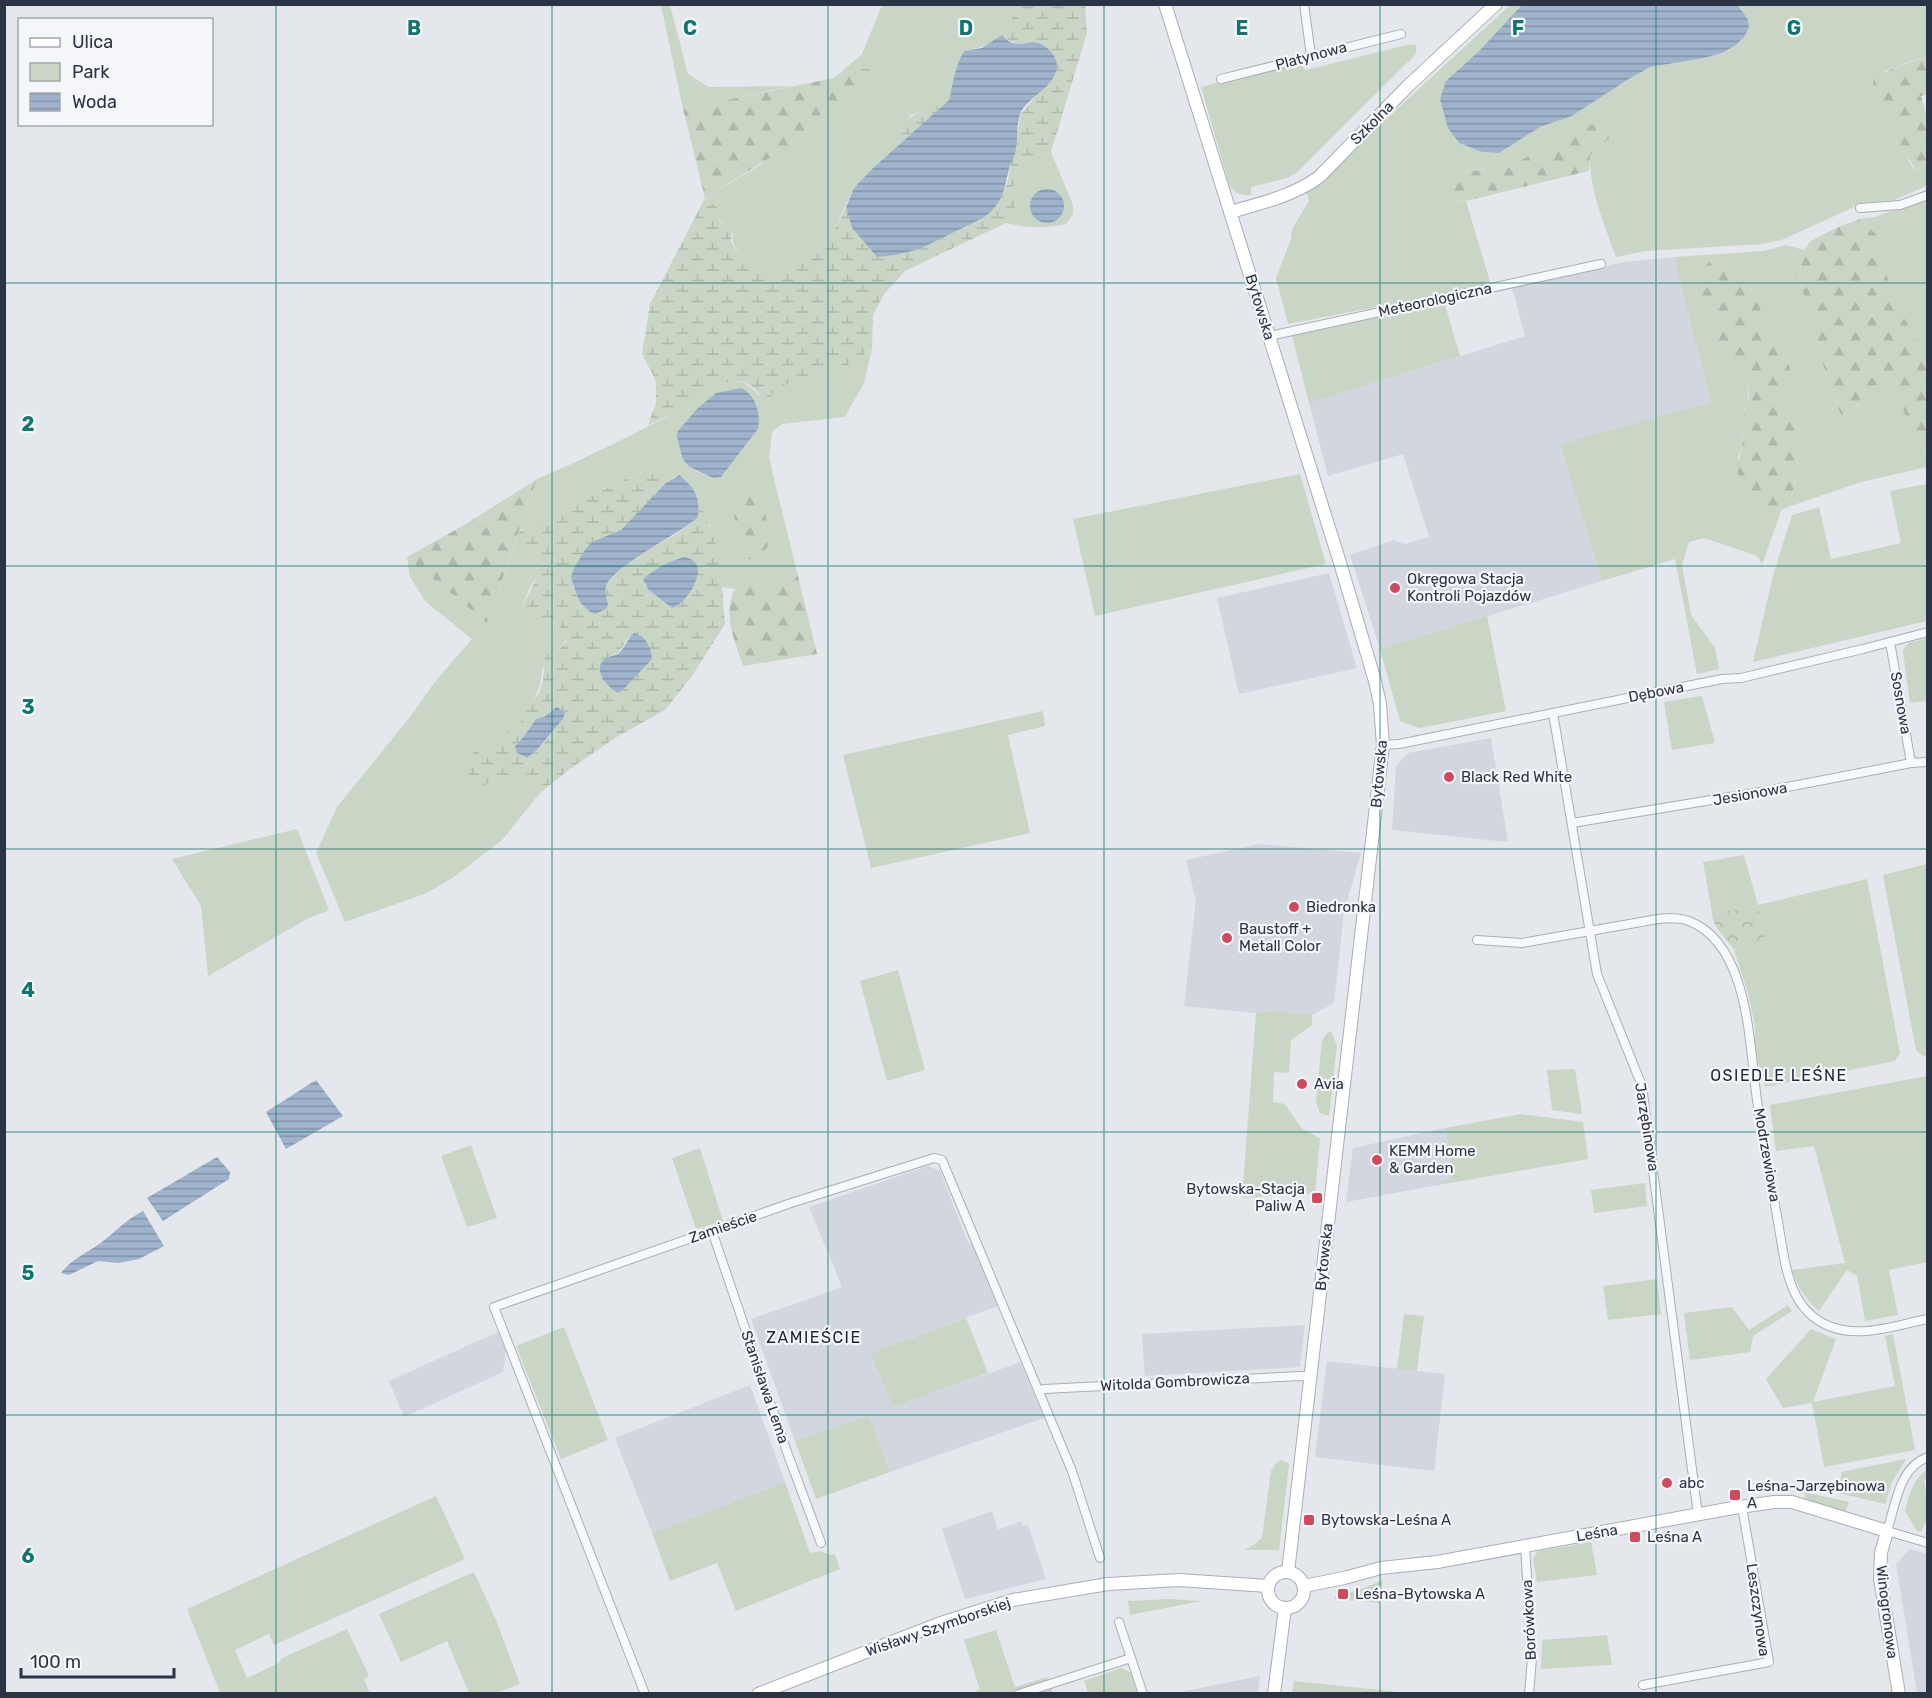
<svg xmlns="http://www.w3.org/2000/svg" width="1932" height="1698" font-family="Rubik,sans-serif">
<defs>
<pattern id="forest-firs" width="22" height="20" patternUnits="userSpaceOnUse" patternTransform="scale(1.5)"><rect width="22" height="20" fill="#c9d6c5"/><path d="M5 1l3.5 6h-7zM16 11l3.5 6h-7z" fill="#adb8ab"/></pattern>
<pattern id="wetland-marsh" width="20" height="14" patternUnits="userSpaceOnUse" patternTransform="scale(1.5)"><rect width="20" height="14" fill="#c9d6c5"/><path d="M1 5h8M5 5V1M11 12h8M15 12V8" fill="none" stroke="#adb8ab"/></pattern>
<pattern id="park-crowns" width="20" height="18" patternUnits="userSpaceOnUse" patternTransform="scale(1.5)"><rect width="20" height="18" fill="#c9d6c5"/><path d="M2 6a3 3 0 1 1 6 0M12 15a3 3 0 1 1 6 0" fill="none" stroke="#adb8ab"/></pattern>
<pattern id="water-rules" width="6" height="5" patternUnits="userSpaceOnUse" patternTransform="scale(1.5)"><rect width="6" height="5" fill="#9fb4cc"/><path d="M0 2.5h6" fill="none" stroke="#8293a7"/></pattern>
</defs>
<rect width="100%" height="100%" fill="#e4e7ec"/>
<!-- built -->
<g fill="#d2d6de">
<path d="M1674,257L1712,402L1560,444L1602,581L1380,649L1350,555L1394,540L1405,544L1429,537L1403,454L1328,476L1309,403L1525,336L1512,288L1624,262Z"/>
<path d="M1329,573L1357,668L1239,694L1217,598Z"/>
<path d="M1491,738L1508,842L1392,830L1396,766L1408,753Z"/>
<path d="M1260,844L1361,853L1344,912L1334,1003L1312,1015L1274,1011L1256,1013L1184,1006L1196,900L1186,860Z"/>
<path d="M1445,1128L1453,1171L1452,1179L1438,1182V1185L1346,1202L1353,1148Z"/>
<path d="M928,1166L940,1171L968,1243L972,1242L998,1306L870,1353L893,1407L1021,1362L1044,1418L890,1472L869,1415L795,1441L751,1319L842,1287L809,1207Z"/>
<path d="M1305,1325L1300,1367L1145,1376L1142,1334Z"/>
<path d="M498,1332L506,1351L503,1372L404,1417L389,1381Z"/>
<path d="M1327,1361L1445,1374L1434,1471L1315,1457Z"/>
<path d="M750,1385L785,1482L652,1533L615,1438Z"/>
<path d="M992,1511L998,1530L1021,1521L1023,1526L1028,1525L1046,1579L965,1599L942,1529Z"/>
<path d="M1910,1549L1927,1554V1693H1917L1896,1564Z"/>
<path d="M1260,1676L1258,1693H1175Z"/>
</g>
<!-- green -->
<g fill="#c9d6c5" fill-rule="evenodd">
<path d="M1774,4L1927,5V57L1909,62L1885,71L1874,90L1901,147C1907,154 1909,165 1916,170L1927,164L1926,186L1894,200L1863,203L1784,239L1763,244L1645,251L1616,257C1605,225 1589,190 1590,155L1617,132L1584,127L1559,141L1503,169L1461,172L1455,200L1466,201L1491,285L1288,324L1276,278L1291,239L1292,229L1309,201L1307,192L1510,5H1523L1480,50L1454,73L1448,128L1459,143L1482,152L1499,153L1540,127L1572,116L1627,80L1650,67L1704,58L1722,53L1736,45L1744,37L1743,11L1738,5C1751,5 1761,7 1774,4Z"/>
<path d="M661,5H670L688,74L709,87L792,86L683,109Z"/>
<path d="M882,5H1015C1013,12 1013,21 1010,28C1003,42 978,49 964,51C956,66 953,83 949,100L934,96L920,112L910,115L896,135L901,143L872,169L854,188L828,242L819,252L810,260L788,264L771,274C757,266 729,253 733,234C728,226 721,223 717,217L719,209L705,198L760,165L862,69L834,78L862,54Z"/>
<path d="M1411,44L1416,45V54L1296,173L1287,178L1251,187V195C1241,196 1233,193 1229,184L1201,87L1297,62L1306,70Z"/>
<path d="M1051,152L1073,205V214L1066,224C1042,229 1030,228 1006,223C1010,216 1016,209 1016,201C1016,199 1014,194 1014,192C1012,165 1026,154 1051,152Z"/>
<path d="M1927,199V363L1893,301L1878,236L1860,219L1875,217Z"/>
<path d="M1786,245L1804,250L1799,276L1810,323L1833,396L1841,415L1853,411L1867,387C1911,381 1901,435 1927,451V467L1861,482L1788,507L1799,471L1795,447L1799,438L1800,430L1781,412L1780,404L1785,397L1793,376L1778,337L1765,323L1760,307L1742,272L1731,261L1714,259L1704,299L1716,311L1711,333L1723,362L1735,366L1742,372L1747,385L1749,403L1745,410L1741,449L1738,458L1759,503L1780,514L1762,565L1757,556L1704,538L1689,542L1682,565L1691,615L1715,648L1719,669L1697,674L1675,559L1602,581L1560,444L1711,402L1674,257L1764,251Z"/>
<path d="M1444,302L1460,356L1309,403L1292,336Z"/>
<path d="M872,349L864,383L845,417L782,424L772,432L769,458L798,576L735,589L722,587C719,569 715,519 699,509C699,493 691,485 679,475L674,477L651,468L630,477L519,531L537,479C580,461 621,440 663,419C684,408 709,384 732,382C748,380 756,392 765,403L773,394L787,384L825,369L848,365ZM740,388L758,429L721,477C708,479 688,469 682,457C681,454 681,450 680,447L716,393Z"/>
<path d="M1300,474L1326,564L1095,616L1073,519Z"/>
<path d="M1926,484L1927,621L1753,662L1774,572L1792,515L1819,507L1831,559L1901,543L1890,491Z"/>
<path d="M514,546L537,555L538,575L530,587L522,608L525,615L536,620L556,623L569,637L542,669C543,691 529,705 519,724L509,728L498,752L492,782L504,775L519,774L540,793L502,840L454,877L427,893L345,922L316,853L337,807L410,717L434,683L472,639L426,602L410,577L407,557L487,623Z"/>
<path d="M1487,616L1506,711L1420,728L1400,721L1380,649Z"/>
<path d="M1927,638V701L1910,703L1903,651L1908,643Z"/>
<path d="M1702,696L1715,743L1672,750L1664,702Z"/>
<path d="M1043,711L1045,726L1008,735L1030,833L871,868L843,755Z"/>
<path d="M297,829L329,910L309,918L208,976L201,906L172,859Z"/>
<path d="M1744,855L1758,905L1867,879L1900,1053L1895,1061L1765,1087L1755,1051V1026L1748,993L1734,950L1766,942L1757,906L1712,913L1703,862Z"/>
<path d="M1927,864L1928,1055L1923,1056L1916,1050L1883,875Z"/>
<path d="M898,970L925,1070L887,1081L860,981Z"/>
<path d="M1274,1011L1312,1015V1025L1291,1040L1289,1073L1274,1072L1273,1102L1285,1104L1301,1128L1320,1138L1315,1193L1242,1198L1256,1013Z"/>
<path d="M1331,1031L1337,1046L1329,1116L1320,1113L1316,1102L1322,1041L1326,1034Z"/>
<path d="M1575,1069L1582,1114L1552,1110L1547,1070Z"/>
<path d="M1927,1076V1262L1889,1270L1898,1315L1865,1321L1857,1276L1847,1270L1819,1311C1805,1299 1798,1288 1792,1270L1845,1263L1814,1146L1776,1151L1770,1105Z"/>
<path d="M1521,1114L1583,1122L1588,1159L1438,1185L1437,1182L1452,1179L1451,1171L1453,1170L1445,1128Z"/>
<path d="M471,1145L497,1218L467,1227L441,1156Z"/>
<path d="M700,1148L723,1221L696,1229L672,1158Z"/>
<path d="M1645,1183L1647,1206L1594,1213L1591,1190Z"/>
<path d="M1657,1279L1661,1314L1608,1320L1603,1286Z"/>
<path d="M1788,1305L1792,1311L1753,1336L1750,1352L1690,1360L1684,1313L1732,1307L1749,1330Z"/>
<path d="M1404,1314L1424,1316L1417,1371L1397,1369Z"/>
<path d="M966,1318L988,1373L893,1407L870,1353Z"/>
<path d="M564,1327L608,1440L561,1459L516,1346Z"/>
<path d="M1811,1329L1836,1339L1813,1402L1895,1386L1885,1336L1893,1334L1915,1450L1824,1467L1812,1403L1783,1408L1766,1379Z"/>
<path d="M869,1415L890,1472L816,1499L795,1441Z"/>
<path d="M1906,1459L1892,1482L1885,1504L1809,1486L1841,1480V1472Z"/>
<path d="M1281,1460L1289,1464L1279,1550H1244L1255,1544L1262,1538L1271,1471L1276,1463Z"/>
<path d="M1927,1470V1479L1924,1480L1927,1498V1520L1921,1532L1917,1531L1905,1511C1909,1495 1913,1479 1927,1470Z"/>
<path d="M785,1482L810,1553L821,1551L829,1555L835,1554L840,1569L736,1611L717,1563L670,1581L652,1533Z"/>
<path d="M1804,1492L1849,1502L1845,1513L1807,1501L1805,1499Z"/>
<path d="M436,1496L465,1559L274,1645L269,1634L235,1650L247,1678L281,1662L280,1659L347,1629L369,1676L364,1679L370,1693H220L187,1609Z"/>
<path d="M1591,1542L1597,1575L1537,1582L1533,1559L1538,1551Z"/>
<path d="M474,1572L496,1620L520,1684L496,1693H469L447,1641L401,1662L379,1614Z"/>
<path d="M1383,1580L1380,1603L1335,1599V1596L1359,1590Z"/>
<path d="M1169,1599L1201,1601L1130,1615L1128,1601Z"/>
<path d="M996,1630L1015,1687L1047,1677L1053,1693H970L980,1690L964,1640Z"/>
<path d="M1607,1635L1612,1665L1541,1669L1542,1640Z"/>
<path d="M1121,1668L1131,1673L1137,1693H1088L1084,1681Z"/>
<path d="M1294,1681L1409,1693H1292Z"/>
</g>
<!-- forest -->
<g fill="url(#forest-firs)">
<path d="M1927,57V94L1921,96L1927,117V164L1916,170L1901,147L1874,90L1873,78L1896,67Z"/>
<path d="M862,69H880L870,89L822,125L705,198L683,109L834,78Z"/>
<path d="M1602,122L1611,124L1617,132L1590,155L1589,171L1466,201L1455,200L1450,186L1461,172L1503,169L1559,141L1584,127Z"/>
<path d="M1860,219L1878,236L1893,301L1918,340L1927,363V451C1901,436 1911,381 1867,387L1853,411L1841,415L1833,396L1810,323L1799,276L1804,250L1811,241L1838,227Z"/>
<path d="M1714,259L1731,261L1742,272L1760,307L1765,323L1778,337L1793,376L1791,389L1780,404L1781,412L1800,430L1799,438L1795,447L1799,471L1788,507L1781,510L1780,514C1769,508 1756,503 1748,494C1733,477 1738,465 1742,446C1743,435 1743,424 1744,414C1745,409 1748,405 1749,401C1750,380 1741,369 1723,362L1711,333L1716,311C1696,292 1686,277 1714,259Z"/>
<path d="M537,479L487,623L407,557L466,524Z"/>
<path d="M751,490L762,499L771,542L759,558L743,560L734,516L740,503Z"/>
<path d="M798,576L817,654L743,666C735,641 722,614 735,589Z"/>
</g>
<!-- wetland -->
<g fill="url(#wetland-marsh)" fill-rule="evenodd">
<path d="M1015,5H1085L1087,33L1051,152C1026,154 1012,165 1014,192C1014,194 1016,199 1016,201C1016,209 1010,216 1006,223L905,271L884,294L873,315L872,349L848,365L825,369L787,384L773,394L765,404C762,399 758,392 754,388C732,371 708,392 690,404C677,412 662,419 648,425L656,403V381L642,354L650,304L705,198L719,209L717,217L720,222L732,229L731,241L736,250L771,274L788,264L810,260L819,252L828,242L846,207L852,228L878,257L896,255L920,249L983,218L1007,184L1021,114L1055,74L1056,59L1035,42C1020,44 1014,46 1002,35L1010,29Z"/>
<path d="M934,96L949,100L901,143L896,136L898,129L905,120L920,112Z"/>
<path d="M651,468L674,477L621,530L592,542L586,548L571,578L579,601L605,590C614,565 658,546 679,532C686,527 692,522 698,517L699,509L704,512L715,539L722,587L725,624L692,676L665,710L615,738L570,769L540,793L519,774C504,775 496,781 483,785L471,778L467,770L471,756L477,749L498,752L509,728L519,724L530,704L539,693L543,681L545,656L560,649L569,638L556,623L536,620L525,615L522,608L538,575L537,555L514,546L519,531L630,477ZM696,581L679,605L672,608L644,584ZM629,637L652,659L623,690L605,680L601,674L613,655L618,653ZM553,710L563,719C554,730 538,754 525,758L515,746L525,735L536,719L544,717Z"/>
</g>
<!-- park -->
<path fill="url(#park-crowns)" d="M1757,906L1766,942L1734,950C1726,937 1713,929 1712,913Z"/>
<!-- water -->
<g fill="url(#water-rules)">
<path d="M1523,4L1738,5L1748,20L1749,27L1744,37L1736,45L1722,53L1704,58L1650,67L1627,80L1572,116L1540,127L1499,153L1482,152L1459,143L1448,128L1440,99L1446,81L1480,50Z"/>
<path d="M1002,35C1006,39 1009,42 1013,43C1019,45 1026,43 1032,42C1042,42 1053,51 1056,60C1062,84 1030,95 1021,112C1016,124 1018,137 1016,149C1015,155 1012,161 1010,166C1003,190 1005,202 983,218L920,249L896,255L877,257L852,228L846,207L854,188L872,169L949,100C953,83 955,66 964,51L982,48Z"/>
<circle cx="1047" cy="206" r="17"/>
<path d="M740,388C755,392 761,415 758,429L721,477L714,478L704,474L690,467L685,462L682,457L677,436L678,431L697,409L716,393Z"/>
<path d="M679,475C694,487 701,497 698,517C679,535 613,565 606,587C604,593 607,599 608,605L606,609L595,614L589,611L579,601L571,578L573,570L586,548L592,542L621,530L665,484Z"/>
<path d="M684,557C715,562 686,605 672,608L648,589L643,579C656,568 668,562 684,557Z"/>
<path d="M634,633C646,636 651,647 652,659L623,690L618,693C609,688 594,672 602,662C606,656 614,657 619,653C625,648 627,639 634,633Z"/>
<path d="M557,707L565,713L563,719L537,750L527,758L517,753L515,746L525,735L536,719L544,717Z"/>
<path d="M316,1080L343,1116L286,1149L266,1112Z"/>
<path d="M217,1157L230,1172L229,1179L163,1221L147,1198Z"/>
<path d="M143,1211L164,1246L139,1259L119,1263L98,1261L69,1275L61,1273C74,1257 86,1254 102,1242C116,1231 127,1219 143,1211Z"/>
</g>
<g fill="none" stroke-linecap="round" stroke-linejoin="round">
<defs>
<g id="street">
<path d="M1304,4L1311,55"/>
<path d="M1221,79L1401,34"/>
<path d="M1860,208L1900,205L1928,195"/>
<path d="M1269,336L1601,264"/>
<path d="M1890,642L1911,763"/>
<path d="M1553,713L1597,974L1642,1086L1698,1515"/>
<path d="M1383,745L1399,744L1722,679L1741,678L1863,649L1928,632"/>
<path d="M1572,823L1772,790L1911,763L1928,762"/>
<path d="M1477,940L1522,943L1658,919C1668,918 1679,917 1689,921C1750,945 1749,1046 1757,1100C1763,1141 1771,1181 1778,1222C1785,1261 1787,1309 1829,1326C1860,1339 1896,1325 1928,1319"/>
<path d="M712,1231L787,1452L821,1543"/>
<path d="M1039,1391L1044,1389L1301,1376L1311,1377"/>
<path d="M1928,1457C1898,1468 1896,1505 1887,1531L1928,1543"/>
<path d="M1525,1546L1532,1658L1529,1694"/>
<path d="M1119,1622L1143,1694"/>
<path d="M1643,1685L1769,1662L1742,1507"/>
<path d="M645,1694L494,1307L791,1203L934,1158L942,1160L1072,1471L1100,1558"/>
<path d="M1019,1694L1131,1658"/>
</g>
<g id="secondary">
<path d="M1165,4L1341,566L1375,681L1380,704L1383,745L1288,1572"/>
<path d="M1231,212C1261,203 1293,196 1319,177L1409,85L1496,4"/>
<circle cx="1286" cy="1590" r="18"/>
<path d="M1304,1586L1344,1578L1381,1568L1437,1562L1733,1508L1774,1502H1792L1887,1531L1881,1553L1880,1579L1899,1694"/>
<path d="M758,1694L938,1624L1013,1600L1108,1584L1179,1580L1268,1586"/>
<path d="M1274,1694L1285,1608"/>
</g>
</defs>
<!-- street casing -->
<use href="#street" stroke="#a9aeb7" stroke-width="10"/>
<!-- secondary casing -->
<use href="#secondary" stroke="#a9aeb7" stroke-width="14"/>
<!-- street -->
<use href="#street" stroke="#f7f8fa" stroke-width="8"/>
<!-- secondary -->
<use href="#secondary" stroke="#fff" stroke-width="12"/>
</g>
<!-- grid -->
<path fill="none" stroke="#0f766e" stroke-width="1.5" stroke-opacity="0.55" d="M276,4V1694M552,4V1694M828,4V1694M1104,4V1694M1380,4V1694M1656,4V1694M4,283H1928M4,566H1928M4,849H1928M4,1132H1928M4,1415H1928"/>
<!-- markers -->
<g fill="#d1495b" stroke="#f4f6f9" stroke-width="2">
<circle cx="1395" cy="588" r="6"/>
<circle cx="1449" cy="777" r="6"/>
<circle cx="1294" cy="907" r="6"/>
<circle cx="1227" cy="938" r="6"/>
<circle cx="1302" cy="1084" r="6"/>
<circle cx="1377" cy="1160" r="6"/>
<rect x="1311" y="1192" width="12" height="12" rx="3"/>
<circle cx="1667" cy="1483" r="6"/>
<rect x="1729" y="1489" width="12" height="12" rx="3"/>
<rect x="1303" y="1514" width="12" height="12" rx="3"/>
<rect x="1629" y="1531" width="12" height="12" rx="3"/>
<rect x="1337" y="1588" width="12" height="12" rx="3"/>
</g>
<g text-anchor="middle" stroke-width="4.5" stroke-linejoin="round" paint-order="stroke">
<!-- street labels -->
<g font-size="15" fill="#2b3445" stroke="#f4f6f9">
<text transform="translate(1311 56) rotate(-15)" y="5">Platynowa</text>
<text transform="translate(1372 123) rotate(-45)" y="5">Szkolna</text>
<text transform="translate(1435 300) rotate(-12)" y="5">Meteorologiczna</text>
<text transform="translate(1260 307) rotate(73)" y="5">Bytowska</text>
<text transform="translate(1656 692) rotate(-11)" y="5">Dębowa</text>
<text transform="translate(1901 703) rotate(80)" y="5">Sosnowa</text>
<text transform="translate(1379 774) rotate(-85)" y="5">Bytowska</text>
<text transform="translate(1750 794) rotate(-10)" y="5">Jesionowa</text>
<text transform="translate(1647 1127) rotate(81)" y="5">Jarzębinowa</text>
<text transform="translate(1767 1155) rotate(80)" y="5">Modrzewiowa</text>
<text transform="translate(723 1227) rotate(-19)" y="5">Zamieście</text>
<text transform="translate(1324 1257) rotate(-84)" y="5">Bytowska</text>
<text transform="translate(1175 1382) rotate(-3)" y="5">Witolda Gombrowicza</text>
<text transform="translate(765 1387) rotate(71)" y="5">Stanisława Lema</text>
<text transform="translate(1597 1533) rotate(-10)" y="5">Leśna</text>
<text transform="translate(1758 1610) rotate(82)" y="5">Leszczynowa</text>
<text transform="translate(1887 1612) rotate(83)" y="5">Winogronowa</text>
<text transform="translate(1529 1620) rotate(-93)" y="5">Borówkowa</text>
<text transform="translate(938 1627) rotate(-19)" y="5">Wisławy Szymborskiej</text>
</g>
<!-- poi labels -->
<g font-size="15" fill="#2b3445" stroke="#f4f6f9" text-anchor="start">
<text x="1407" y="584">Okręgowa Stacja<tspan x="1407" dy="17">Kontroli Pojazdów</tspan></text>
<text x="1461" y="782">Black Red White</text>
<text x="1306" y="912">Biedronka</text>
<text x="1239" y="934">Baustoff +<tspan x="1239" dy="17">Metall Color</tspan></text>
<text x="1314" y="1089">Avia</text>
<text x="1389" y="1156">KEMM Home<tspan x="1389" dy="17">&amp; Garden</tspan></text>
<text x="1305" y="1194" text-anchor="end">Bytowska-Stacja<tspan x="1305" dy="17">Paliw A</tspan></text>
<text x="1679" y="1488">abc</text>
<text x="1747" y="1491">Leśna-Jarzębinowa<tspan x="1747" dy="17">A</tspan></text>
<text x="1321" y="1525">Bytowska-Leśna A</text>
<text x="1647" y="1542">Leśna A</text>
<text x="1355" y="1599">Leśna-Bytowska A</text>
</g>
<!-- neighbourhood labels -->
<g font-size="16" letter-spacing="1.5" fill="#1d2536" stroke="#f4f6f9">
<text x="1779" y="1081">OSIEDLE LEŚNE</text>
<text x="814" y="1343">ZAMIEŚCIE</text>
</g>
</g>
<g font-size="20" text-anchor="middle" font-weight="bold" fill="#0f766e" stroke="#f4f6f9" stroke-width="4.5" stroke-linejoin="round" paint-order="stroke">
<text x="414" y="35">B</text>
<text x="690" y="35">C</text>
<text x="966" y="35">D</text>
<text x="1242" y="35">E</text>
<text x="1518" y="35">F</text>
<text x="1794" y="35">G</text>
<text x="28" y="431">2</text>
<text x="28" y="714">3</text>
<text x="28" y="997">4</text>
<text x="28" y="1280">5</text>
<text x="28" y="1563">6</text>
</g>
<!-- border -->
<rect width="1932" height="1698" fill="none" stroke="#2b3445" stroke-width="12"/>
<!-- legend -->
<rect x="18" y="18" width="195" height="108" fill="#f4f6f9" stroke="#a4a8b1" stroke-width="1.5"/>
<rect x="30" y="38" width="30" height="9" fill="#ffffff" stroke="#a4a8b1" stroke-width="1.5"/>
<text x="72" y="48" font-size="18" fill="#2b3445">Ulica</text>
<rect x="30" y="63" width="30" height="18" fill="#c9d6c5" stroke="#a4a8b1" stroke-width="1.5"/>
<text x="72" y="78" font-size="18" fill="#2b3445">Park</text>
<rect x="30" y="93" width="30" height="18" fill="url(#water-rules)" stroke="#a4a8b1" stroke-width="1.5"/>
<text x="72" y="108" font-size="18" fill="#2b3445">Woda</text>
<!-- scale -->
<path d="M21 1668v9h153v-9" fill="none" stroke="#2b3445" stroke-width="3"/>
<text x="30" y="1668" font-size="18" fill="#2b3445" stroke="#f4f6f9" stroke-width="4.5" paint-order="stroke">100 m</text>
</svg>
